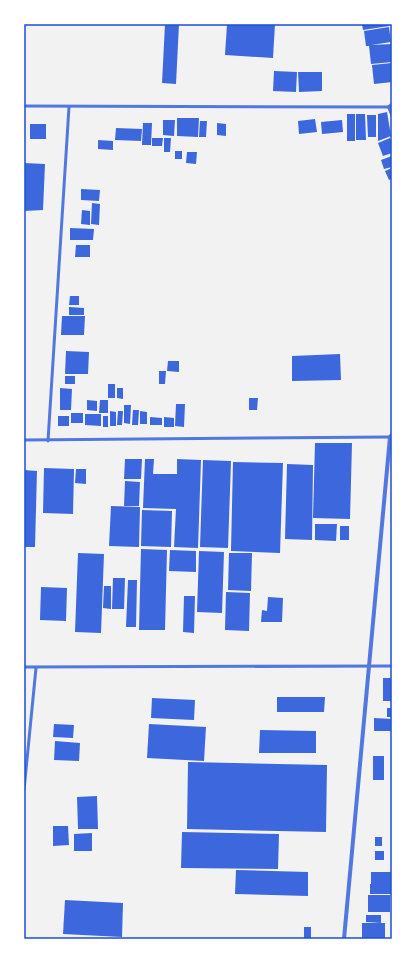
<svg xmlns="http://www.w3.org/2000/svg" width="416" height="963" font-family="'Zilla Slab',serif">
<rect width="100%" height="100%" fill="#f2f2f2"/>
<!-- building -->
<g fill="#3d67dc">
<path d="M165,24H179L176,84L162,83Z"/>
<path d="M227,24H275L273,58L225,55Z"/>
<path d="M362,24H389V26L363,30Z"/>
<path d="M389,27L391,42L371,45L392,44V62L371,64L369,46H366L364,31Z"/>
<path d="M392,63V82L374,84L372,65Z"/>
<path d="M274,71L297,72L296,92L273,91Z"/>
<path d="M298,72H322V91L299,92Z"/>
<path d="M387,112L391,136L378,141V114Z"/>
<rect x="347" y="114" width="8" height="27"/>
<path d="M356,114H365L366,140H356Z"/>
<path d="M367,115H376V137H368Z"/>
<path d="M177,118H199L198,137L177,136Z"/>
<path d="M315,119L317,132L299,134L298,121Z"/>
<path d="M163,120H175L174,136L163,135Z"/>
<path d="M342,120L343,132L322,134L321,122Z"/>
<path d="M200,121H207L206,137H199Z"/>
<path d="M143,123H152L151,145H142Z"/>
<path d="M217,123L226,124V136L217,135Z"/>
<rect x="30" y="124" width="16" height="15"/>
<path d="M116,128L142,129L141,141L115,140Z"/>
<path d="M152,138H163L162,146H152Z"/>
<path d="M164,138H171L170,152H164Z"/>
<path d="M390,138L392,143V153L383,156L378,143Z"/>
<path d="M98,140L113,141V150L98,149Z"/>
<rect x="175" y="151" width="7" height="8"/>
<path d="M187,152H197L196,164L186,163Z"/>
<path d="M392,156V167L384,169L381,160Z"/>
<path d="M24,163L45,164L43,210L24,211Z"/>
<path d="M392,168V179L389,180L385,171Z"/>
<path d="M81,189L100,190L99,201L81,200Z"/>
<path d="M92,203L100,204L99,225L91,224Z"/>
<path d="M82,210L90,211V225L81,224Z"/>
<path d="M70,228L94,229L93,240H70Z"/>
<path d="M76,245H90V257H75Z"/>
<path d="M70,296H79V305H69Z"/>
<path d="M69,307L84,308V315H69Z"/>
<path d="M62,316H85L84,335H61Z"/>
<path d="M66,351L89,352L88,374H65Z"/>
<path d="M340,354L341,380L292,381V356Z"/>
<path d="M168,361H179V372L167,371Z"/>
<path d="M159,371H166L165,384H159Z"/>
<rect x="65" y="376" width="10" height="8"/>
<rect x="108" y="384" width="7" height="14"/>
<path d="M60,388L72,389L71,410H60Z"/>
<path d="M117,388H123V399L117,398Z"/>
<path d="M249,398H258L257,410H249Z"/>
<path d="M87,400L97,401V411L87,410Z"/>
<path d="M100,400H108V413H99Z"/>
<path d="M176,404H185L184,427L175,426Z"/>
<path d="M124,405H131L130,424L124,423Z"/>
<path d="M133,410H139L138,425H132Z"/>
<path d="M110,411L116,412V426H110Z"/>
<path d="M118,411H123L122,425H117Z"/>
<path d="M140,411L147,412V424H140Z"/>
<rect x="71" y="413" width="12" height="10"/>
<path d="M85,414H101V426L85,425Z"/>
<rect x="58" y="416" width="11" height="10"/>
<rect x="103" y="416" width="5" height="11"/>
<path d="M150,417L162,418V425H150Z"/>
<path d="M164,417L174,418V427H164Z"/>
<path d="M315,443H352L350,519L313,518Z"/>
<path d="M125,459H142L141,479H124Z"/>
<path d="M145,459H154L153,474H177V459L201,460L198,548L174,547L176,509L143,508Z"/>
<path d="M203,460L231,461L228,548L200,547Z"/>
<path d="M233,462L283,463L280,553L231,551Z"/>
<path d="M287,464L313,465L312,540L285,539Z"/>
<path d="M44,468L74,469L73,514L43,513Z"/>
<path d="M76,469H86V484L75,483Z"/>
<path d="M24,470L37,471L35,547H24Z"/>
<path d="M125,481L140,482L139,506H124Z"/>
<path d="M111,506L140,507L139,547L109,546Z"/>
<path d="M142,510L172,511L171,547L141,546Z"/>
<path d="M315,524H337L336,541L315,540Z"/>
<rect x="340" y="526" width="9" height="14"/>
<path d="M141,549L167,550L165,630H139Z"/>
<path d="M170,550L196,551V572L169,571Z"/>
<path d="M199,551L224,552L222,613L197,612Z"/>
<path d="M78,553L104,554L101,633L75,632Z"/>
<path d="M229,553H252L251,591L228,590Z"/>
<path d="M113,578H125L124,609H112Z"/>
<path d="M128,580H137L136,627H126Z"/>
<path d="M104,586H111V609L103,608Z"/>
<path d="M41,587L67,588L66,621L40,620Z"/>
<path d="M226,592L250,593L249,631L225,630Z"/>
<path d="M184,596H195L194,633L183,632Z"/>
<path d="M268,597L283,598L282,622H261L262,610L267,611Z"/>
<rect x="383" y="678" width="9" height="23"/>
<path d="M277,697H325L324,712H277Z"/>
<path d="M152,698L195,700L194,720L151,718Z"/>
<rect x="387" y="708" width="5" height="9"/>
<path d="M374,718L392,719V731H374Z"/>
<path d="M54,724L74,725L73,738L53,737Z"/>
<path d="M149,724L206,727L204,761L147,758Z"/>
<path d="M260,730L316,731V753H259Z"/>
<path d="M55,741L80,743L79,761L54,760Z"/>
<rect x="373" y="756" width="11" height="24"/>
<path d="M188,762L327,765L326,832L187,829Z"/>
<path d="M97,796L98,829H78L77,797Z"/>
<path d="M53,826H68L69,845L53,846Z"/>
<path d="M182,832L279,834L278,869L181,868Z"/>
<path d="M92,833V851H74V834Z"/>
<rect x="375" y="837" width="7" height="9"/>
<rect x="375" y="851" width="9" height="9"/>
<path d="M236,870L308,872V896L235,894Z"/>
<path d="M371,872H391V894H370V884H389H371Z"/>
<rect x="368" y="895" width="22" height="17"/>
<path d="M65,900L123,903L122,937L63,934Z"/>
<path d="M366,915H381V923L366,922Z"/>
<rect x="362" y="923" width="23" height="16"/>
<rect x="304" y="927" width="7" height="12"/>
</g>
<g fill="none" stroke-linecap="round" stroke-linejoin="round">
<!-- service -->
<g stroke="#5277de" stroke-width="3">
<path d="M24,106L389,107"/>
<path d="M24,440L390,437"/>
<path d="M48,441L69,107"/>
<path d="M24,667L392,666"/>
<path d="M24,790L36,668"/>
</g>
<!-- minor -->
<g stroke="#5277de" stroke-width="4">
<path d="M392,105L389,107L392,114"/>
<path d="M344,939L390,437L392,435"/>
</g>
</g>
<!-- border -->
<rect width="416" height="963" fill="none" stroke="#ffffff" stroke-width="50"/>
<rect x="25" y="25" width="366" height="913" fill="none" stroke="#1d4ed8" stroke-width="1.5"/>
</svg>
